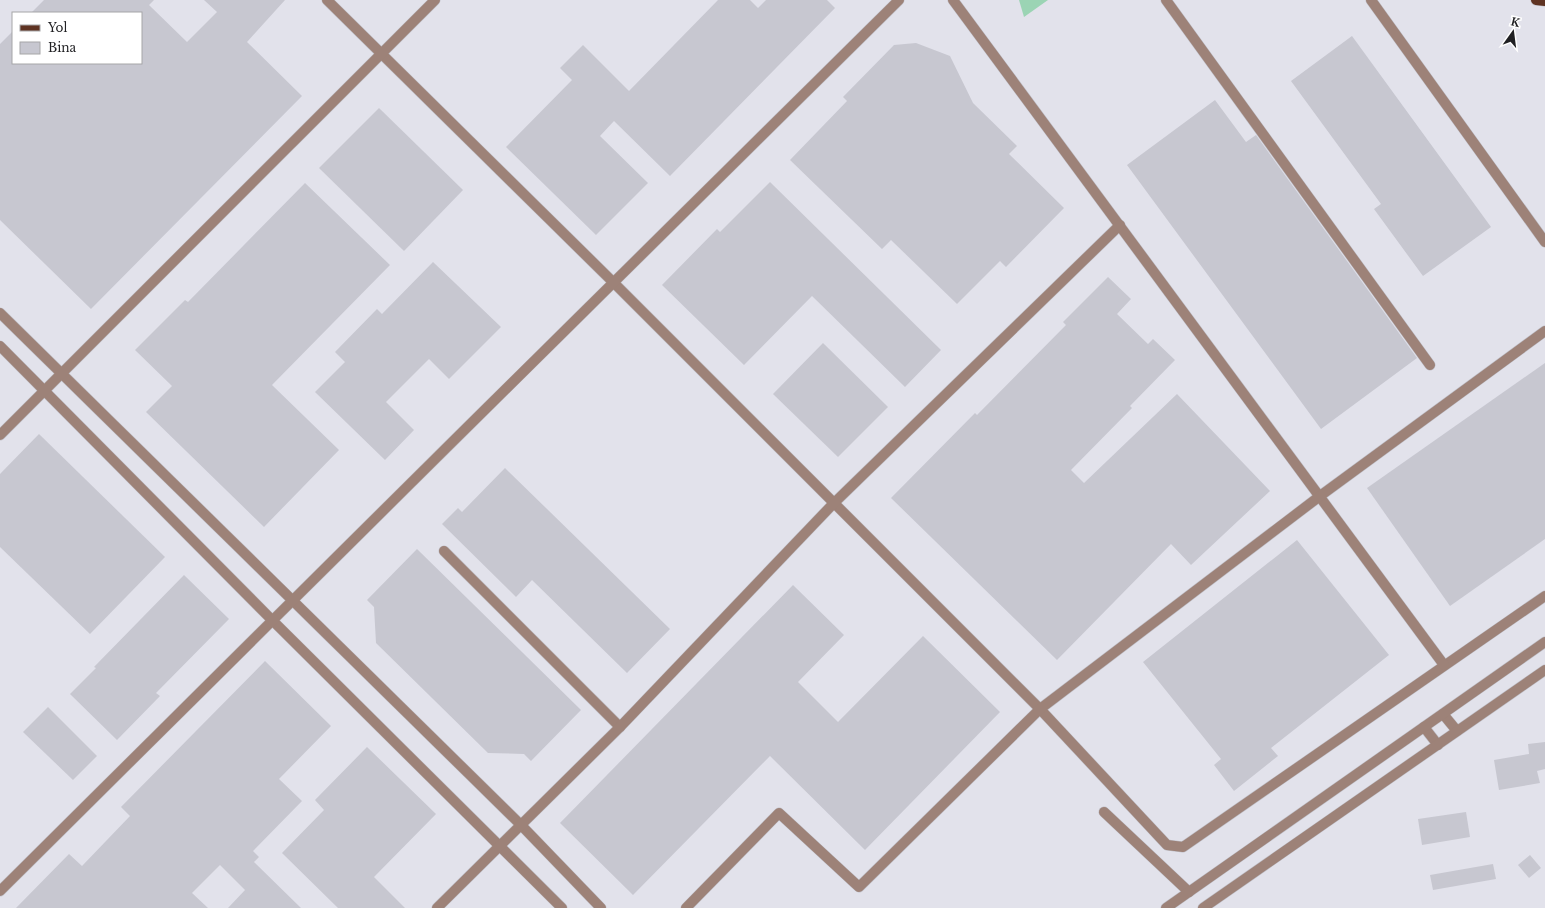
<svg xmlns="http://www.w3.org/2000/svg" width="1545" height="908" font-family="'Libre Baskerville',serif">
<rect width="100%" height="100%" fill="#e2e2eb"/>
<!-- green -->
<path fill="#9bd4b4" d="M1019,0H1048L1024,17Z"/>
<!-- building -->
<g fill="#c7c7d0">
<path d="M44,0H154L149,5L187,42L217,12L204,0H285L247,42L302,96L91,309L0,220V44L13,31V63H141V13H31Z"/>
<path d="M718,0H750L758,8L766,0H827L835,8L670,176L614,121L600,136L648,183L596,235L506,147L572,80L560,68L583,45L629,91Z"/>
<path d="M1352,36L1491,227L1423,276L1374,209L1381,204L1291,81Z"/>
<path d="M916,43L950,56L973,103L1017,146L1009,154L1064,208L1006,267L1000,261L957,304L891,240L882,249L790,160L847,101L843,97L894,45Z"/>
<path d="M1215,100L1246,142L1256,135L1417,358L1321,429L1127,165Z"/>
<path d="M379,108L463,190L404,251L319,168Z"/>
<path d="M770,182L941,350L905,387L812,296L744,365L662,285L717,229L720,232Z"/>
<path d="M305,183L390,265L272,385L339,450L264,527L146,412L172,386L135,350L185,300L188,302Z"/>
<path d="M433,262L501,327L449,379L429,359L386,402L414,430L385,460L315,392L345,362L335,352L377,309L382,314Z"/>
<path d="M1108,277L1131,299L1117,314L1148,344L1153,339L1175,360L1130,406L1132,408L1071,470L1084,483L1177,394L1270,491L1191,565L1171,544L1057,660L891,498L975,413L977,415L1066,325L1063,322Z"/>
<path d="M823,343L888,407L838,457L773,394Z"/>
<path d="M1545,363V539L1450,606L1367,488Z"/>
<path d="M39,434L165,557L90,634L0,547V474Z"/>
<path d="M505,468L670,629L627,673L532,580L516,597L442,524L458,508L462,512Z"/>
<path d="M1297,540L1389,655L1271,748L1278,756L1234,791L1214,765L1221,759L1143,662Z"/>
<path d="M417,549L581,710L531,761L524,754L488,753L376,643L374,607L367,600Z"/>
<path d="M184,575L229,619L156,693L160,696L117,740L70,694L96,668L94,667Z"/>
<path d="M793,585L844,635L798,682L838,722L923,636L1000,712L865,850L770,756L633,895L560,823Z"/>
<path d="M265,661L331,726L279,779L302,801L253,851L259,857L254,862L301,908H228L245,890L220,865L192,893L208,908H16L69,854L82,866L130,816L121,807Z"/>
<path d="M48,707L97,756L73,780L23,732Z"/>
<path d="M1545,742V769L1537,771L1540,783L1499,790L1494,760L1529,754L1528,744Z"/>
<path d="M367,747L436,814L374,877L405,908H338L282,853L324,810L315,800Z"/>
<path d="M1466,812L1470,837L1422,845L1418,819Z"/>
<path d="M1530,855L1541,868L1529,878L1518,865Z"/>
<path d="M1493,864L1496,879L1433,890L1430,875Z"/>
</g>
<g fill="none" stroke-linecap="round" stroke-linejoin="round">
<defs>
<g id="minor">
<path d="M327,0L615,284L1040,709L1167,845L1183,847L1545,596"/>
<path d="M953,0L1444,665"/>
<path d="M1166,0L1430,365"/>
<path d="M1371,0L1545,242"/>
<path d="M0,313L521,825L601,908"/>
<path d="M0,346L271,619L562,908"/>
<path d="M0,435L435,0"/>
<path d="M444,551L620,727"/>
<path d="M1443,714L1457,731"/>
<path d="M1424,727L1438,745"/>
<path d="M1104,812L1189,892"/>
<path d="M0,891C298,592 600,298 899,0"/>
<path d="M437,908L620,727L833,504L1120,225"/>
<path d="M686,908L779,813L859,887L1040,709L1320,496L1545,331"/>
<path d="M1166,908L1545,642"/>
<path d="M1203,908L1545,670"/>
</g>
<path id="major" d="M1536,0L1545,1"/>
</defs>
<!-- minor casing -->
<use href="#minor" stroke="#bfbfc7" stroke-width="11"/>
<!-- major casing -->
<use href="#major" stroke="#bfbfc7" stroke-width="11"/>
<!-- minor -->
<use href="#minor" stroke="#9d8278" stroke-width="10"/>
<!-- major -->
<use href="#major" stroke="#5f3322" stroke-width="10"/>
</g>
<!-- legend -->
<rect x="12" y="12" width="130" height="52" fill="#ffffff" stroke="#a6a6a7"/>
<rect x="20" y="25" width="20" height="6" fill="#5f3322" stroke="#a6a6a7"/>
<text x="48" y="32" font-size="12" fill="#202023">Yol</text>
<rect x="20" y="42" width="20" height="12" fill="#c7c7d0" stroke="#a6a6a7"/>
<text x="48" y="52" font-size="12" fill="#202023">Bina</text>
<!-- north arrow -->
<g transform="translate(1513 32) rotate(14)" stroke="#ffffff" stroke-width="3" paint-order="stroke">
<path d="M0-3L7 15L0 10L-7 15Z" fill="#202023"/>
<text y="-6" font-size="11" font-weight="bold" text-anchor="middle" fill="#202023">K</text>
</g>
</svg>
